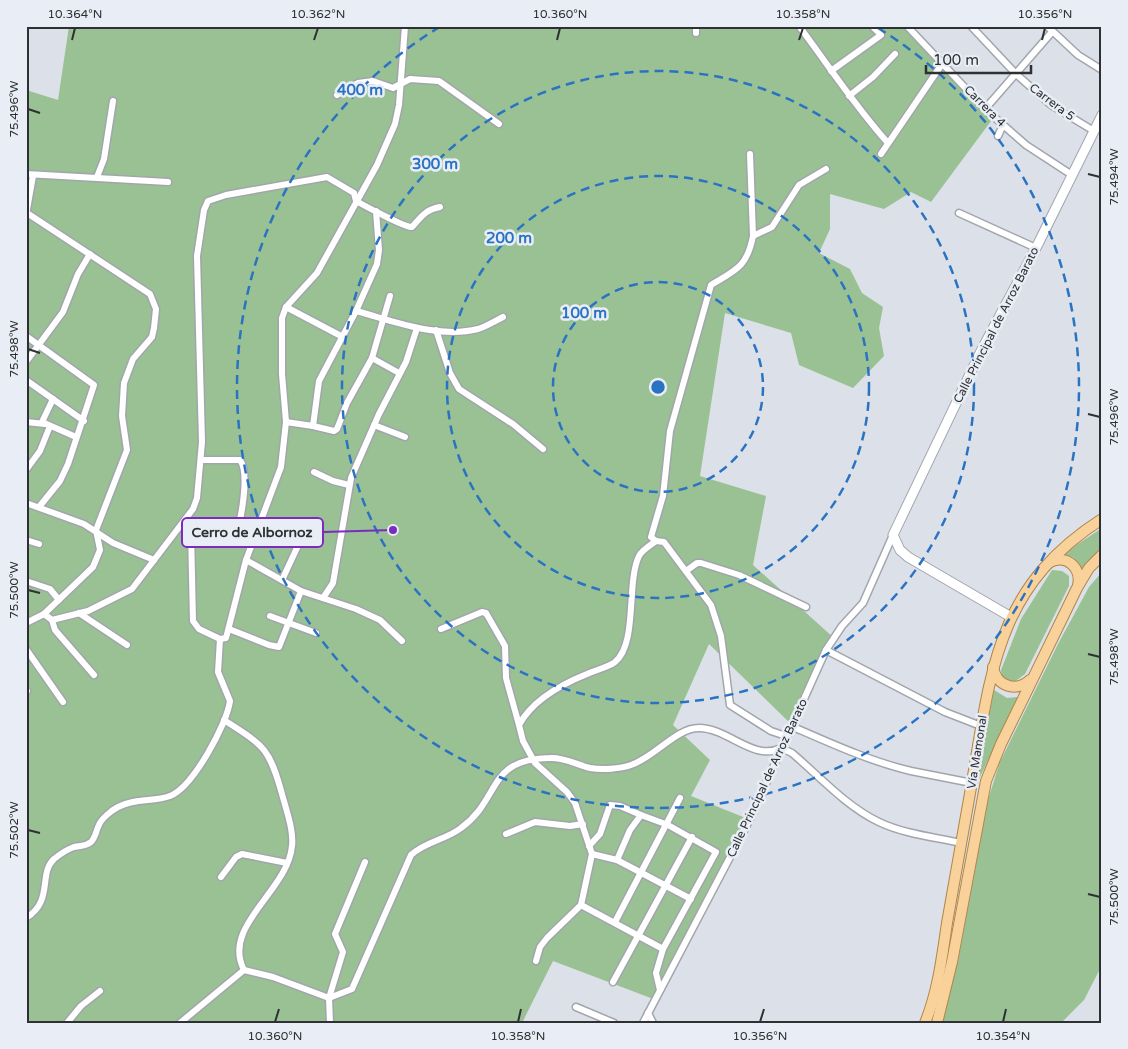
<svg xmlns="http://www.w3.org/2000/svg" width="1128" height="1049" font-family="'Varela Round',sans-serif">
<rect width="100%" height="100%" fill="#dce0e8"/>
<!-- green -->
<g fill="#99c193">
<path d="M69,26H903L950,77L994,117L931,202L911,192L884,209L830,194V229L819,253L850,269L862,293L883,307L879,328L884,356L853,388L799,365L791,333L725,313L700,476L766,496L753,565L835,639L792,725L709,644L673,725L710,760L691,796L753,821L656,1000L553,961L522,1023H26V90L58,100Z"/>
<path d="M1102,528V551L1084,572L1074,558L1063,554Z"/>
<path d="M1052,570L1062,571L1069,576V586L1025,674L1013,683L1002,677L1001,670L1021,619Z"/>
<path d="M1102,572V965L1084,1000L1061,1023H942L958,961L987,803L1000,762L1058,644L1089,587Z"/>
<path d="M994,690L1007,698L1019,697L976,785Z"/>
</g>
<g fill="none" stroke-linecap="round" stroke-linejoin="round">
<defs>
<g id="street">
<path d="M696,26V33"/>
<path d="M799,26C829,66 854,105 888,143"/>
<path d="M907,26L985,109L1026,145L1072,175"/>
<path d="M971,26L1016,74L1051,105L1094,131"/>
<path d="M1047,26L1078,55L1102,70"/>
<path d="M831,71L881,35L872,26"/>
<path d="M337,95L358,83L373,81L393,88L410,79L439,81L499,124"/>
<path d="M849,96L873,77L895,54"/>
<path d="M985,109L1052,32"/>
<path d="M998,136L1003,125"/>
<path d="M750,154L753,236"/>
<path d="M881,154L942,64"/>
<path d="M26,174L168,182"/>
<path d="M97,177L104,159L113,101"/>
<path d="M959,213L1036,248"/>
<path d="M26,215L33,176"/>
<path d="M286,307L341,336"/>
<path d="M356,311C394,321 438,339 478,329C487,326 495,321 503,317"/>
<path d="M436,330L450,373L459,389L513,424L543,449"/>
<path d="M26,336L94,385L68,464L60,481L39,507"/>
<path d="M372,358L399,373"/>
<path d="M26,362L63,312L78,274L90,254"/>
<path d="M26,380L84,421"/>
<path d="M53,399L42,422L76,437"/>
<path d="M26,422L45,424"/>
<path d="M286,422L313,426L319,381L356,311L377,264L379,250L376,211"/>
<path d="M374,425L405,437"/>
<path d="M313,426L334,431L337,429L347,403L372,358L390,296"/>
<path d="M26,470L40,451L50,426"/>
<path d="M314,472L333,481L349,485"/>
<path d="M26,503L84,524L113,543L154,560"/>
<path d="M185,520L191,532L193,621L199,629L220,639"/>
<path d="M191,532L201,530L236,534C241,520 250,473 240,460H201"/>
<path d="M26,540L39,544"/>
<path d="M246,560L301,591L356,609L380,620L402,641"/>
<path d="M686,571L697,563H701L739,575L806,607"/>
<path d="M282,580L303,535"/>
<path d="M26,581L50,589L59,600"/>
<path d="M323,598L333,583L351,478L379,414L406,362L417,328"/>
<path d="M79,613L127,645"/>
<path d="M44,614L52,620L55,630L94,675"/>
<path d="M270,616L316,633"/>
<path d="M52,620L88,611L132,589L193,509L197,498L202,442L197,256L204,210L208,201L226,195L327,177L354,193L356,201C365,206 406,228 412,227C422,216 425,210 440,207"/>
<path d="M26,623L44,614L93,567L100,550L96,530L127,450L122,416L124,383L133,359L152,337L154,328L156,309L150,294L27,213"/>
<path d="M229,629L269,645L279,647L301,591"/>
<path d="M441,629L482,612L486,613L505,646L506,678L519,725"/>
<path d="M220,639L226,638L246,560L281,467L286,422L282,374V318L286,307L317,273L377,165L395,124L399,105L405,26"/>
<path d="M26,649L63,702"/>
<path d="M826,650L945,712L981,726"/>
<path d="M26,691H27"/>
<path d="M224,720C264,746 269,747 282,794C286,809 294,831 292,846C288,891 221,926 244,970L273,977L329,998L352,989L411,855C426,841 446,840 461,828C502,798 486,759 550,758C564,757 577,765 590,768C602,770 620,769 631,765C655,757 676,728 699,728C728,728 754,762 781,748L792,753C819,776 847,807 879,822C904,834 934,837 961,843"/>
<path d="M791,726C830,743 869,761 911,771C931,775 952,779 972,783"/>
<path d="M786,736L771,731L730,705L721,636L711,605L664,542L656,541L651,537L663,496L670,431L711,285C736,270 747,267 753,236L772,227L799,185L826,169"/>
<path d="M506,834L535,822L570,826L583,824"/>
<path d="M589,846L600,834L610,805L620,806L641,815"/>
<path d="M592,854L617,860L691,899"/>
<path d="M617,860L630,830L641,815L668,825L716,852L663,949L656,973L660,990"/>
<path d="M221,877L236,857L242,854L287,863"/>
<path d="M581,905L663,949"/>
<path d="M26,918C54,901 38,874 54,859C59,855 68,849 74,847C81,845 85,847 91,842C96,837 96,830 99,825C101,819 112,810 118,807C135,798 154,802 170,796C193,787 227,724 230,701L218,672L220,639"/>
<path d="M615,922L680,798"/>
<path d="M536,961L540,947L547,938L581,905L592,854L575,803L567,792L535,763L523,741L519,725C532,701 562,684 587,674C596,670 609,667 615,662C638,643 626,583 639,556C642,550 651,545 656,541"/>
<path d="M613,982L692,837"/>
<path d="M576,1007L614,1023"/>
<path d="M648,1013L653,1023"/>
<path d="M67,1023L81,1006L100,991"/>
<path d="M180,1023L244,970"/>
<path d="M330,1023L329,998L343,952L335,934L365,862"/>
<path d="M643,1023L750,819L826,650L842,626L863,603L893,535"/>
</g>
<path id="secondary" d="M1011,617L908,557L900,550L893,535L982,349L1036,248L1102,115"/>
<g id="primary">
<path d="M1050,562C1067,554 1082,568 1078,586"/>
<path d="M993,667C996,686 1016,693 1030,680"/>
<path d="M925,1023C938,991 942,957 947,923C955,876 964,829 972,782C991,670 997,586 1102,519"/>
<path d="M937,1023L952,962L986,781L1001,744L1077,588L1089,568L1102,555"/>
</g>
</defs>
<!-- street casing -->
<use href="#street" stroke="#a2a5ad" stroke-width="9"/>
<!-- secondary casing -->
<use href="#secondary" stroke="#a2a5ad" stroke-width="11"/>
<!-- primary casing -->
<use href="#primary" stroke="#af854a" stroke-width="12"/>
<!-- street -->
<use href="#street" stroke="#fff" stroke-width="6"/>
<!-- secondary -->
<use href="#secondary" stroke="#fff" stroke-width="9"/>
<!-- primary -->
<use href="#primary" stroke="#f9d19a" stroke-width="10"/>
</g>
<!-- ticks -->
<path fill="none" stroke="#2e3033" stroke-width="2" d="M72,40L75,28M314,40L318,28M557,40L560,28M799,40L803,28M1042,40L1045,28M28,109L40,113M1088,174L1100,177M28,349L40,353M1088,414L1100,417M28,590L40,593M1088,654L1100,657M28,830L40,833M1088,894L1100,897M275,1022L279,1009M518,1022L521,1009M760,1022L764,1009M1003,1022L1006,1009"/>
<!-- distance rings -->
<g fill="none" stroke="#2a73c3" stroke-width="2.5" stroke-dasharray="9 6">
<circle cx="658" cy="387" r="105"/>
<circle cx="658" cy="387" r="211"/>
<circle cx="658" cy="387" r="316"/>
<path d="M878 28A421 421 0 1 1 438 28"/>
</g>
<g text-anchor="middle" stroke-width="5" stroke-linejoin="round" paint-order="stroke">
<!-- street labels -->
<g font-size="12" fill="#2e3033" stroke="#e9edf5">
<text transform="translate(1052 102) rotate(37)" y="4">Carrera 5</text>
<text transform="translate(985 106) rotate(45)" y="4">Carrera 4</text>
<text transform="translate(996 325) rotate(-63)" y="4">Calle Principal de Arroz Barato</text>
<text transform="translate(977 752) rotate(-81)" y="4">Vía Mamonal</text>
<text transform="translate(767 778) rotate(-65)" y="4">Calle Principal de Arroz Barato</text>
</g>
</g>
<circle cx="658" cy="387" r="8" fill="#2a73c3" stroke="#e9edf5" stroke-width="2.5"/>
<g font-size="15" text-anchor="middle" font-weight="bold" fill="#2a73c3" stroke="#e9edf5" stroke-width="5" stroke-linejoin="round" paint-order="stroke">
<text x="360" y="95">400 m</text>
<text x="435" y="169">300 m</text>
<text x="509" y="243">200 m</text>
<text x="584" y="318">100 m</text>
</g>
<!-- callouts -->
<path fill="none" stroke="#7b2cbf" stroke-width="2" d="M393 530L323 532"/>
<circle fill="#7b2cbf" stroke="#e9edf5" stroke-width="2" cx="393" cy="530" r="5"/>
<rect fill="#e9edf5" stroke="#7b2cbf" stroke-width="2" x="182" y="518" width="141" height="29" rx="5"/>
<g font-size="14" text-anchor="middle" font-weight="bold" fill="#2e3033">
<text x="252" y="537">Cerro de Albornoz</text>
</g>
<!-- border -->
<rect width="1128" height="1049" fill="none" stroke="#e9edf5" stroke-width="55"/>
<!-- scale -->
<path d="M926 65v8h105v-8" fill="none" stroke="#2e3033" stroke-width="2.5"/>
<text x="933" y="65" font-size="15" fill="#2e3033" stroke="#e9edf5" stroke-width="4" paint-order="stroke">100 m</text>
<rect x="28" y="28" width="1072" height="994" fill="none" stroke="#2e3033" stroke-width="2"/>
<g font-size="12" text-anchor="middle" fill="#2e3033">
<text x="75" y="18">10.364°N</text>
<text x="318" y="18">10.362°N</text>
<text x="560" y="18">10.360°N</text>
<text x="803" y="18">10.358°N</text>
<text x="1045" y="18">10.356°N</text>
<text transform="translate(14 109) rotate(-90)" y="4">75.496°W</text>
<text transform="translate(1114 177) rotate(-90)" y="4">75.494°W</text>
<text transform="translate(14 349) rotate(-90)" y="4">75.498°W</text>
<text transform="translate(1114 417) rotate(-90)" y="4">75.496°W</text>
<text transform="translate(14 590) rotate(-90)" y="4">75.500°W</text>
<text transform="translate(1114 657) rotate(-90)" y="4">75.498°W</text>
<text transform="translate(14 830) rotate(-90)" y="4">75.502°W</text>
<text transform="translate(1114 897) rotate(-90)" y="4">75.500°W</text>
<text x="275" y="1040">10.360°N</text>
<text x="518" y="1040">10.358°N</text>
<text x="760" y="1040">10.356°N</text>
<text x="1003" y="1040">10.354°N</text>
</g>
</svg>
